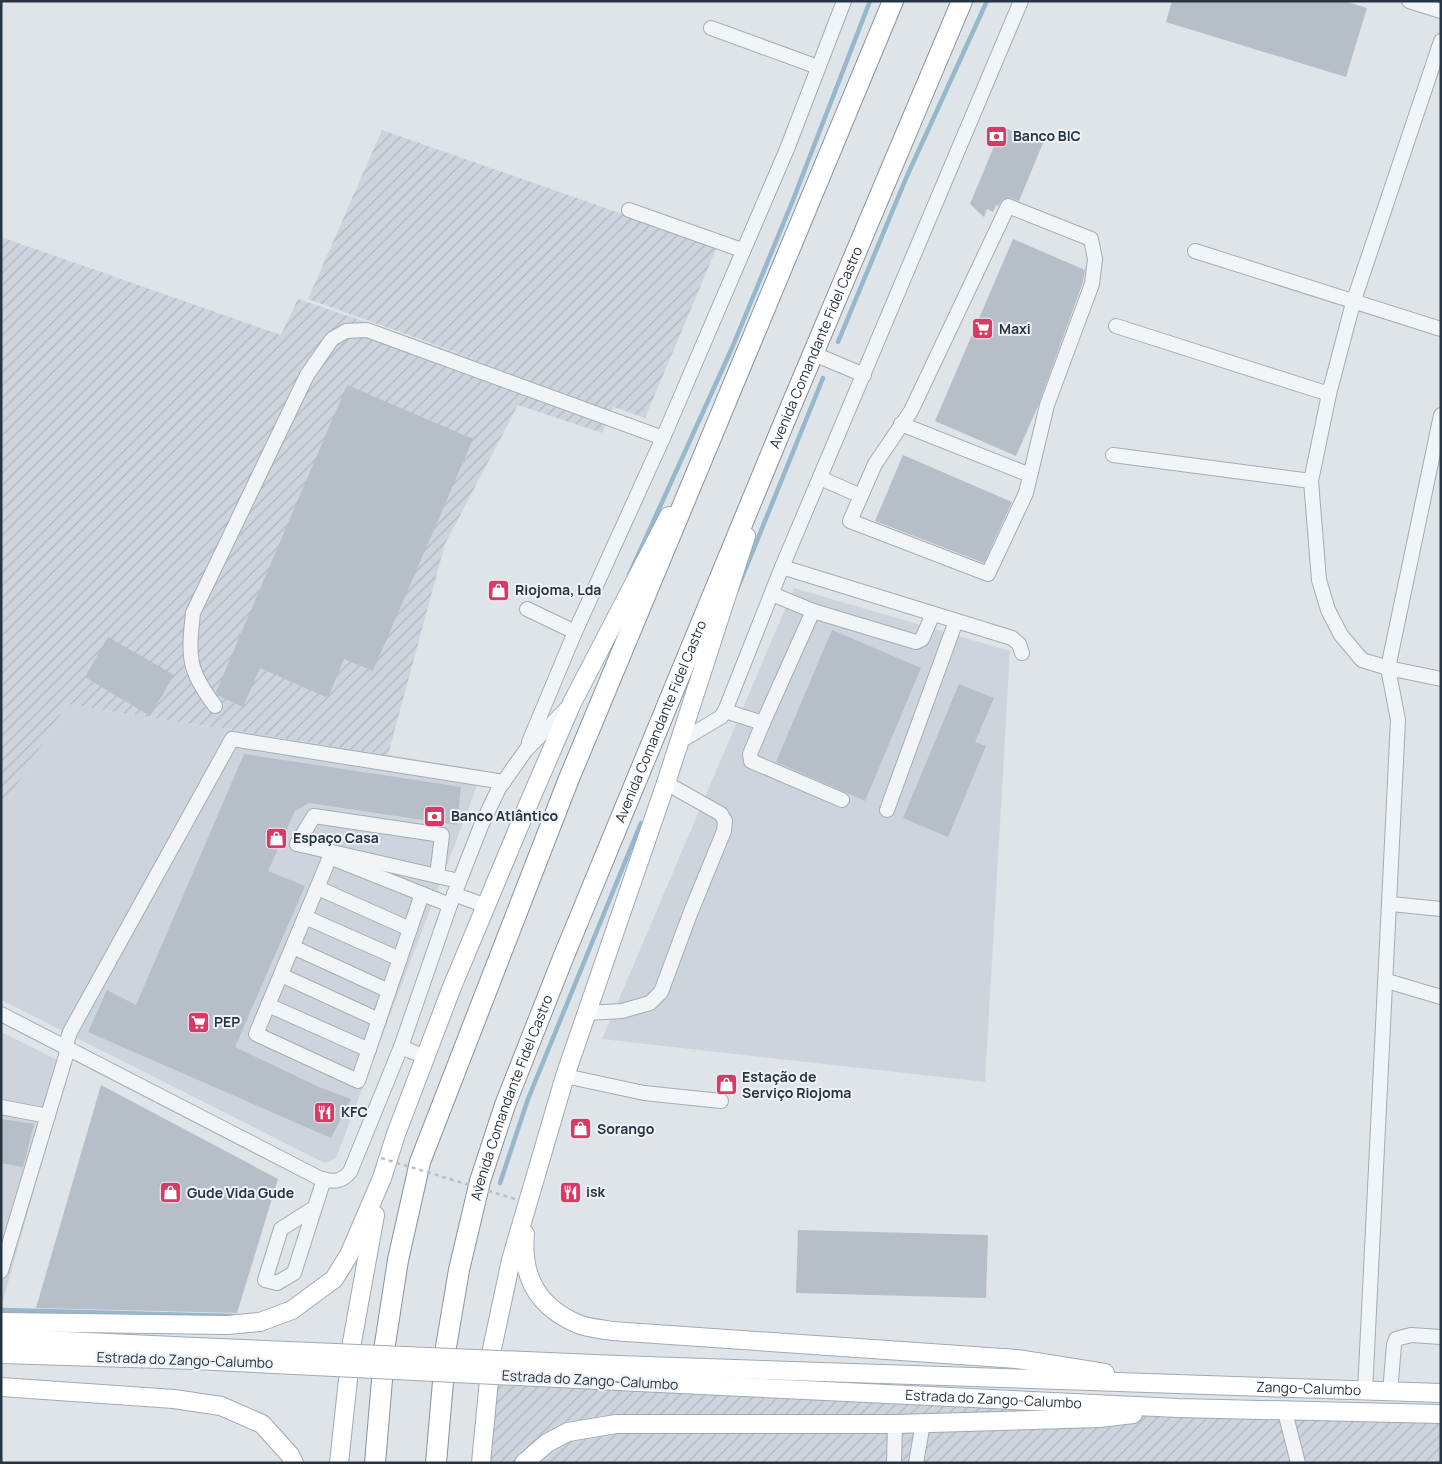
<svg xmlns="http://www.w3.org/2000/svg" width="1442" height="1464" viewBox="0 0 1442 1464" font-family="Manrope,sans-serif">
	<style>
		.built { fill: #cdd4dc }
		.industrial { fill: url(#industrial-furrows) }
		.lines { fill: none; stroke-linecap: round; stroke-linejoin: round }
		.stream { stroke: #97b7cc; stroke-width: 4.5 }
		.building { fill: #b6bec7 }
		.minor-casing { stroke: #a4acb4; stroke-width: 16 }
		.major-casing { stroke: #9daab6; stroke-width: 20 }
		.highway-casing { stroke: #8594a1; stroke-width: 22 }
		.minor { stroke: #f2f5f7; stroke-width: 14 }
		.major { stroke: #fff; stroke-width: 18 }
		.highway { stroke: #fff; stroke-width: 20 }
		.major-bridge-casing { stroke: #9daab6; stroke-width: 20; stroke-linecap: butt }
		.path-bridge { stroke: #b9bfc4; stroke-width: 2.5; stroke-dasharray: 4 4; stroke-linecap: butt }
		.major-bridge { stroke: #fff; stroke-width: 18 }
		.labels { text-anchor: middle; stroke-width: 4; stroke-linejoin: round; paint-order: stroke }
		.poi-label { font-size: 14px; font-weight: bold; fill: #273442; stroke: #eff3f7; text-anchor: start }
		.street-label { font-size: 14px; fill: #273442; stroke: #eff3f7 }
	</style>
	<defs>
		<pattern id="industrial-furrows" width="10" height="10" patternUnits="userSpaceOnUse" patternTransform="scale(1.25)"><rect width="10" height="10" fill="#cdd4dc"/><path d="M-1 1l2-2M0 10L10 0M9 11l2-2" fill="none" stroke="#b0b7be"/></pattern>
	</defs>
	<rect width="100%" height="100%" fill="#dfe4e9"/>
	<g class="built">
		<path d="M794,588L1010,651L985,1082L602,1039Z"/>
		<path d="M67,704L483,770L336,1158L325,1163L1,1000V811Z"/>
		<path d="M1,1032L69,1066L1,1308Z"/>
	</g>
	<g class="industrial">
		<path d="M382,130L717,247L645,418L613,407L602,433L518,405L445,544L388,755L67,704L1,811V237L281,335L298,299L492,365L308,299Z"/>
		<path d="M487,1385L1441,1410V1463H483Z"/>
	</g>
	<g class="lines">
		<g class="stream">
			<path d="M838,342L907,176L987,1"/>
			<path d="M629,575L732,348L793,200L870,1"/>
			<path d="M737,590L823,378"/>
			<path d="M500,1183L528,1099L641,823"/>
			<path d="M3,1310L232,1316"/>
		</g>
	</g>
	<g class="building">
		<path d="M1172,1H1344L1367,8L1346,77L1166,22Z"/>
		<path d="M1002,127L1043,143L1019,201L1011,198L1003,199L998,206L996,205L993,212L987,209L984,217L970,204Z"/>
		<path d="M1013,239L1085,270L1083,282L1038,406L1016,456L935,421Z"/>
		<path d="M347,385L473,439L373,671L344,659L328,698L260,668L243,707L219,696L216,692Z"/>
		<path d="M903,455L1012,502L984,563L875,521Z"/>
		<path d="M832,630L921,668L865,801L776,762Z"/>
		<path d="M108,637L174,675L150,716L85,677Z"/>
		<path d="M959,684L994,698L975,742L986,746L948,837L903,818Z"/>
		<path d="M244,754L461,787L457,825L309,803L295,811L268,871L305,886L235,1047L319,1087L351,1099L331,1138L88,1032L107,990L136,1005Z"/>
		<path d="M101,1085L278,1179L237,1313L36,1308Z"/>
		<path d="M1,1119L34,1124L23,1167L1,1163Z"/>
		<path d="M798,1230L988,1235L986,1298L796,1293Z"/>
	</g>
	<g class="lines">
		<defs>
			<g id="minor">
				<path d="M1409,1L1441,11"/>
				<path d="M711,28L818,67"/>
				<path d="M1441,41L1353,303L1329,394L1311,481L1319,580L1328,610L1341,635L1362,660L1388,668L1441,679"/>
				<path d="M1008,206L1091,239L1095,259L1092,284L1047,405L1026,493L988,574L850,521L875,464L911,411Z"/>
				<path d="M629,210L742,250"/>
				<path d="M1195,251L1441,329"/>
				<path d="M1116,326L1329,394"/>
				<path d="M814,354L864,375"/>
				<path d="M901,424L1030,475"/>
				<path d="M1113,455L1311,481"/>
				<path d="M820,478L861,496"/>
				<path d="M782,567L1012,638L1019,644L1022,653"/>
				<path d="M527,609L575,632"/>
				<path d="M813,611L916,642L922,639L933,614"/>
				<path d="M215,706C188,670 188,658 193,613L307,375L332,339L346,331L367,330L663,438"/>
				<path d="M725,711L763,723L750,754L751,761L842,800"/>
				<path d="M763,723L813,611L772,594"/>
				<path d="M529,742L575,632L663,438L787,149L844,1"/>
				<path d="M679,742L721,717L725,711L782,567L1021,1"/>
				<path d="M887,810L956,621"/>
				<path d="M297,844L314,816L442,835L437,876"/>
				<path d="M297,844L459,881"/>
				<path d="M332,852L256,1034L358,1081L422,894"/>
				<path d="M337,860L450,905"/>
				<path d="M318,888L410,929"/>
				<path d="M454,894L486,906"/>
				<path d="M1391,904L1441,909"/>
				<path d="M305,917L400,959"/>
				<path d="M293,947L389,991"/>
				<path d="M281,975L379,1020"/>
				<path d="M1387,981L1441,997"/>
				<path d="M268,1005L369,1050"/>
				<path d="M587,1013L622,1011L650,1003L661,992L690,914L724,831L725,821L721,814L666,783"/>
				<path d="M1,1014L321,1179C334,1182 341,1182 350,1172L401,1047L450,905L481,826L499,788L526,750L566,709"/>
				<path d="M401,1047L425,1057"/>
				<path d="M65,1048L70,1032L232,739L504,782"/>
				<path d="M565,1076L644,1093L721,1101"/>
				<path d="M1,1107L48,1116"/>
				<path d="M314,1208L281,1229L265,1280L277,1283L294,1273L324,1179"/>
				<path d="M1,1271L68,1049"/>
				<path d="M1365,1392L1398,720L1388,668L1441,415"/>
				<path d="M1390,1392L1394,1345L1396,1339L1411,1335L1441,1337"/>
				<path d="M1285,1412L1298,1463"/>
				<path d="M894,1463L895,1424"/>
				<path d="M916,1463L923,1423"/>
			</g>
			<g id="major">
				<path d="M525,1234C521,1277 538,1307 578,1324C588,1328 601,1329 612,1331L1017,1359L1105,1373"/>
				<path d="M1,1322L227,1325L260,1322L292,1310L334,1279L349,1255L382,1178L396,1134L452,987L531,798L572,703L669,516"/>
				<path d="M1,1338L195,1347"/>
				<path d="M1,1354L194,1360"/>
				<path id="s1" d="M618,1365L1441,1393"/>
				<path id="s2" d="M618,1381L1178,1408L1441,1414"/>
				<path d="M1,1387L174,1399L221,1406L262,1424L290,1455L294,1463"/>
				<path d="M339,1463L352,1342L375,1215"/>
				<path d="M481,1463L492,1349L511,1260L565,1076L666,783L746,536"/>
				<path d="M524,1463L547,1443L568,1432L616,1424H895L1099,1418L1133,1414"/>
			</g>
			<g id="highway">
				<path d="M375,1463L385,1344L398,1260L420,1162L568,781L893,1"/>
				<path id="s3" d="M436,1463L446,1347L459,1270L480,1181L505,1105L563,958L783,425L962,1"/>
			</g>
		</defs>
		<use href="#minor" class="minor-casing"/>
		<use href="#major" class="major-casing"/>
		<use href="#highway" class="highway-casing"/>
		<use href="#minor" class="minor"/>
		<use href="#major" class="major"/>
		<use href="#highway" class="highway"/>
		<defs>
			<g id="major-bridge">
				<path d="M195,1347L618,1365"/>
				<path d="M194,1360L618,1381"/>
			</g>
		</defs>
		<use href="#major-bridge" class="major-bridge-casing"/>
		<path class="path-bridge" d="M381,1158L515,1199"/>
		<use href="#major-bridge" class="major-bridge"/>
	</g>
	<defs>
		<symbol id="bank-square" viewBox="-11 -11 22 22"><rect x="-9" y="-9" width="18" height="18" rx="4" fill="#d83a65" stroke="#eff3f7"/><path d="M-6-4H6V4H-6ZM0-2.3a2.3 2.3 0 1 0 0 4.6a2.3 2.3 0 1 0 0-4.6Z" fill="#fff"/></symbol>
		<symbol id="supermarket-square" viewBox="-11 -11 22 22"><rect x="-9" y="-9" width="18" height="18" rx="4" fill="#d83a65" stroke="#eff3f7"/><path d="M-6-5.5h2.5l.6 2H6L4.5 2H-2.5L-4.4-4H-6ZM-1.5 3.2a1.3 1.3 0 1 0 .1 0ZM3 3.2a1.3 1.3 0 1 0 .1 0Z" fill="#fff"/></symbol>
		<symbol id="shop-square" viewBox="-11 -11 22 22"><rect x="-9" y="-9" width="18" height="18" rx="4" fill="#d83a65" stroke="#eff3f7"/><path d="M-5-2.5h2.3a2.7 3.5 0 0 1 5.4 0H5L5.5 6h-11ZM-1.5-2.5h3a1.5 2.3 0 0 0-3 0Z" fill="#fff"/></symbol>
		<symbol id="restaurant-square" viewBox="-11 -11 22 22"><rect x="-9" y="-9" width="18" height="18" rx="4" fill="#d83a65" stroke="#eff3f7"/><path d="M-5-6h1v4h1v-4h1v4h1v-4h1v5L-1.5 .5V6h-2V.5L-5-1ZM5-6V6H3V1.5H1.5Q1.5-4 5-6Z" fill="#fff"/></symbol>
	</defs>
	<g fill-rule="evenodd">
		<use href="#bank-square" x="984" y="124" width="25" height="25"/>
		<use href="#supermarket-square" x="970" y="316" width="25" height="25"/>
		<use href="#shop-square" x="486" y="578" width="25" height="25"/>
		<use href="#bank-square" x="422" y="804" width="25" height="25"/>
		<use href="#shop-square" x="264" y="826" width="25" height="25"/>
		<use href="#supermarket-square" x="186" y="1010" width="25" height="25"/>
		<use href="#shop-square" x="714" y="1072" width="25" height="25"/>
		<use href="#restaurant-square" x="312" y="1100" width="25" height="25"/>
		<use href="#shop-square" x="568" y="1116" width="25" height="25"/>
		<use href="#restaurant-square" x="558" y="1180" width="25" height="25"/>
		<use href="#shop-square" x="158" y="1180" width="25" height="25"/>
	</g>
	<g class="labels">
		<g class="poi-label">
			<text x="1013" y="141">Banco BIC</text>
			<text x="999" y="334">Maxi</text>
			<text x="515" y="595">Riojoma, Lda</text>
			<text x="451" y="821">Banco Atlântico</text>
			<text x="293" y="843">Espaço Casa</text>
			<text x="214" y="1027">PEP</text>
			<text x="742" y="1082">Estação de<tspan x="742" dy="16">Serviço Riojoma</tspan></text>
			<text x="341" y="1117">KFC</text>
			<text x="597" y="1134">Sorango</text>
			<text x="586" y="1197">isk</text>
			<text x="187" y="1198">Gude Vida Gude</text>
		</g>
		<g class="street-label">
			<text dy="5" stroke="none"><textPath href="#s3" startOffset="1185">Avenida Comandante Fidel Castro</textPath></text>
			<text dy="5" stroke="none"><textPath href="#s3" startOffset="780">Avenida Comandante Fidel Castro</textPath></text>
			<text dy="5" stroke="none"><textPath href="#s3" startOffset="375">Avenida Comandante Fidel Castro</textPath></text>
			<text transform="translate(185 1360) rotate(2)" y="5">Estrada do Zango-Calumbo</text>
			<text transform="translate(590 1380) rotate(3)" y="5">Estrada do Zango-Calumbo</text>
			<text dy="5" stroke="none"><textPath href="#s1" startOffset="691">Zango-Calumbo</textPath></text>
			<text dy="5" stroke="none"><textPath href="#s2" startOffset="376">Estrada do Zango-Calumbo</textPath></text>
		</g>
	</g>
	<rect width="1442" height="1464" fill="none" stroke="#273442" stroke-width="5"/>
</svg>
